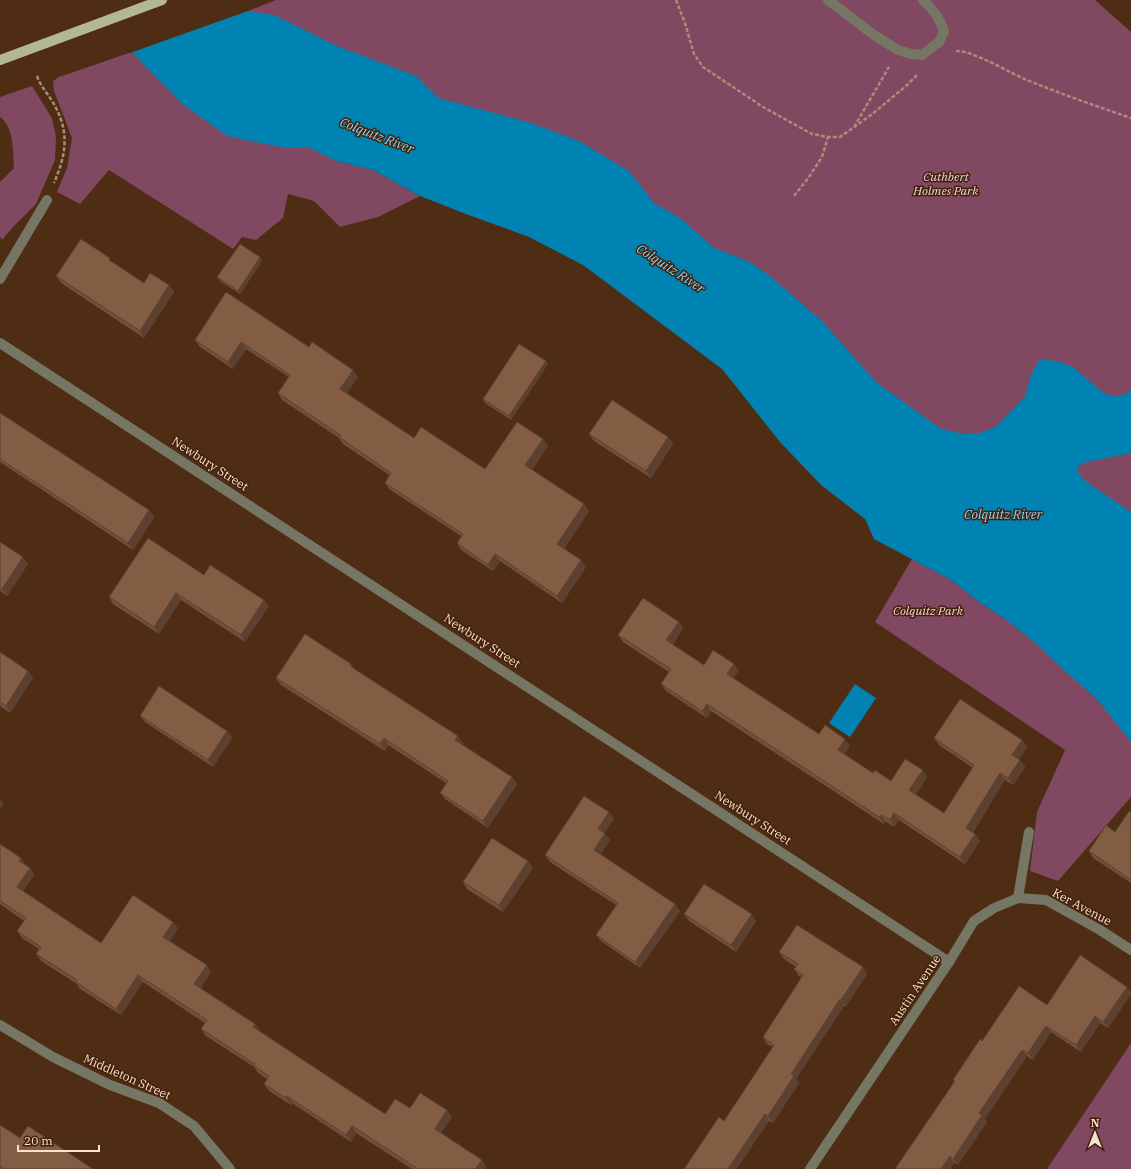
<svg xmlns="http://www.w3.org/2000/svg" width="1131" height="1169" viewBox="0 0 1131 1169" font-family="'IBM Plex Serif',serif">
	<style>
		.green { fill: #804861 }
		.water { fill: #0083b2 }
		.pier { fill: #4f2c14 }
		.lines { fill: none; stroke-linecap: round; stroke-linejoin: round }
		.path { stroke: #a98c7a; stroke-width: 2.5; stroke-dasharray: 4 2; stroke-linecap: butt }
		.minor { stroke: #757764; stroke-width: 10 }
		.major { stroke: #b3b890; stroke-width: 10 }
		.wall { fill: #714f3a }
		.shaded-wall { fill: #5c4030 }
		.building { fill: #835c44; stroke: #5c4030 }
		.labels { text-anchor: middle; stroke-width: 3; stroke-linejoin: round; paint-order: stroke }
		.park-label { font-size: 12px; font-style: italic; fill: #efd7e0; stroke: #442109 }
		.street-label { font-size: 12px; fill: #f8e0d3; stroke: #442109 }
		.water-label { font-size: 13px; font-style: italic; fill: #8dd4fa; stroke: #442109 }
	</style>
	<rect width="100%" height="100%" fill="#4f2c14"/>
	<g class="green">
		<path d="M220,0L248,11L276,0H1095L1131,32V583Z"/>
		<path d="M109,28L336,161L373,170L420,196L378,217L340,227L314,201L288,194L283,218L256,240L242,237L233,249L109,170L80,204L57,192L67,168L72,138L54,91L53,81L59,77L132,52Z"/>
		<path d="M32,86L52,118L56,137L55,160L36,204L12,228L2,240L0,237V182L14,168C13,153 14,127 0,117V97Z"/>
		<path d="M912,559L951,580L979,602L1008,621L1131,677V797L1058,881L1030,871L1037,812L1065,750L875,622Z"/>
		<path d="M1131,1043V1169H1047Z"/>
	</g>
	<g class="water">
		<path d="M220,0L248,11L274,15L337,46L416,76L438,98L531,123L579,141L629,171L654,203L680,218L714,248L748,261L770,276L822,321L876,382L941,429L963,434L980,433L997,426L1025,397L1031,375L1039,360C1048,359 1064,362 1072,367C1090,377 1108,410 1131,390V453L1086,462L1077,467L1078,473L1085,481L1131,512V742L1097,699L1067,673L1040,647L1008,621L979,602L951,580L874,539L865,519L821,485L780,442L722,369L583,265L529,237L466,214L420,196L373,170L336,161L308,147L285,148L227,136L181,103L109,28Z"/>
		<path d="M855,684L876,698L850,737L829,723Z"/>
	</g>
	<path class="pier" d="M71,0H226L247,8L248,11L130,53L108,30Z"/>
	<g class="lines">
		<g class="path">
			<path d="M676,0L685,23L694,54L703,67L763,107L812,134L828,137H840L871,115L906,86L918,74"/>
			<path d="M956,51C972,50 1010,73 1027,80C1061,94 1096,106 1131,118"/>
			<path d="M37,76C41,88 51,97 56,108C70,135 65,157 54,183"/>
			<path d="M854,127L889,67"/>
			<path d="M794,196L809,177L822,157L828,137"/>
		</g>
		<g class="minor">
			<path d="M828,0L874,35L898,50L911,54L922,55L939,42L944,32C940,18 933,10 923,0"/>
			<path d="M0,279L47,200"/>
			<path d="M0,343L949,962"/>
			<path d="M1018,898L1029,832"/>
			<path d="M0,1025L53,1057L110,1085L159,1103L194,1126L230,1169"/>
			<path d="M810,1169L949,962L974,921L994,908L1018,898L1046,900L1100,930L1131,950"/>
		</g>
		<path class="major" d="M0,60L162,0"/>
	</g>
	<g class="wall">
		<path d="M260,257L262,261L240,294L220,281L217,277Z"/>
		<path d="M113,262L144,283L169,285L174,292L144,338L61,283L56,276Z"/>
		<path d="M195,340L309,347L358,377L347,393L414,438L485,469L543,439L548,446L532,470L584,504L589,511L564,549L581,560L586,567L562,603L500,561L493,571L461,550L457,543L461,536L389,489L385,483L389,475L343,444L339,438L282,400L278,393L289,377L246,349L233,369L200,347Z"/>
		<path d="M546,361L548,364L511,420L485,403L483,399Z"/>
		<path d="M0,413L149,510L154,517L133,550L0,462Z"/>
		<path d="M589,434L668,437L673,444L651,478L594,441Z"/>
		<path d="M0,542L28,564L7,596L0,591Z"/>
		<path d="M204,575L269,606L245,642L181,600L159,634L113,604L109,597Z"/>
		<path d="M679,622L683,628L673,645L704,665L739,670L733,678L819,734L850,746L844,754L873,773L891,781L927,777L916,795L944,813L973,768L939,745L934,738L1022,740L1027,747L1019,759L1025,767L1013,785L1005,780L973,832L975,834L980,841L965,864L899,820L894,827L885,821L884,824L711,711L707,718L666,691L661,684L669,672L623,642L618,635Z"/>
		<path d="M0,652L28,671L33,678L10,713L0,706Z"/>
		<path d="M351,664L354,669L463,743L462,744L512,777L517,784L488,828L445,799L440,793L446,783L388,745L385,751L281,685L276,678Z"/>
		<path d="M140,716L227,731L232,738L213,767L145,722Z"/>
		<path d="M609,812L614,819L604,833L610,840L601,854L680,911L640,968L601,941L596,935L616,905L550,862L545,855Z"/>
		<path d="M1131,812V883L1093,858L1089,851L1115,832Z"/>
		<path d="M0,844L30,868L34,875L23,891L101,943L178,928L170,941L211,972L201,988L255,1024L260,1031L385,1114L410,1108L447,1110L452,1117L441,1133L486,1166L485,1169H412L356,1133L351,1142L292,1103L291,1105L269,1091L264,1084L267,1079L258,1073L254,1067L206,1036L201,1029L205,1023L143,982L121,1015L80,989L77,984L41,961L36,954L39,949L22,938L17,931L24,921L0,904Z"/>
		<path d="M533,868L503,912L467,889L463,882Z"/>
		<path d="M684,914L756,921L736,952L689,921Z"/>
		<path d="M779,952L867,974L846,1006H844L796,1079L799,1083L773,1123L769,1121H724L773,1047L767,1044L763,1037L802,978L799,976L794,969L796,967L784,959Z"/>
		<path d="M1127,987L1131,993V994L1108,1028L1100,1023L1081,1052L1051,1032L1033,1060L1027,1056L985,1119L987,1122L958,1165L954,1163L950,1169H895L954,1082L953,1080L982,1041L1047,1005Z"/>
		<path d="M0,1125L20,1138L93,1169H0Z"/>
	</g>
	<g class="shaded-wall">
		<path d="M260,257L262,261L240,294L238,291Z"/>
		<path d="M169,285L174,292L144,338L140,331Z"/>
		<path d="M241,342L246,349L233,369L228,362Z"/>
		<path d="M546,361L548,364L511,420L509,416Z"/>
		<path d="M353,370L358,377L345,396L340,389Z"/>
		<path d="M668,437L673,444L651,478L646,471Z"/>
		<path d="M543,439L548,446L530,472L525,465Z"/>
		<path d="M584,504L589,511L562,551L557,544Z"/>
		<path d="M149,510L154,517L133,550L128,543Z"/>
		<path d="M495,554L500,561L493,571L488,565Z"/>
		<path d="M23,557L28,564L7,596L2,589Z"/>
		<path d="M581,560L586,567L562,603L557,596Z"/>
		<path d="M176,593L181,600L159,634L154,627Z"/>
		<path d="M264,600L269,606L245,642L241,635Z"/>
		<path d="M679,622L683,628L671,647L666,640Z"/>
		<path d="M734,664L739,670L732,681L727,674Z"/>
		<path d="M28,671L33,678L10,713L6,706Z"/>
		<path d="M707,704L711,711L707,718L702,711Z"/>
		<path d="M227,731L232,738L213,767L208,760Z"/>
		<path d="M458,736L463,743L460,747L455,740Z"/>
		<path d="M384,738L388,745L385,751L380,744Z"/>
		<path d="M845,739L850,746L843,757L838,750Z"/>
		<path d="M1022,740L1027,747L1017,762L1012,755Z"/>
		<path d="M1020,760L1025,767L1013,785L1008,778Z"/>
		<path d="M923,770L927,777L914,797L909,790Z"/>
		<path d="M1000,773L1005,780L971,834L966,828Z"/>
		<path d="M512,777L517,784L488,828L483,821Z"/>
		<path d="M1,800L4,804L0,809V802Z"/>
		<path d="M609,812L614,819L603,836L598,829Z"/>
		<path d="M894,813L899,820L894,827L890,820Z"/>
		<path d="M881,815L885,821L884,824L879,817Z"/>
		<path d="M605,833L610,840L599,856L594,850Z"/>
		<path d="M975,834L980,841L965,864L960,857Z"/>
		<path d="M21,858L26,865L19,861Z"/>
		<path d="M528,861L533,868L503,912L499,905Z"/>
		<path d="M30,868L34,875L21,894L17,887Z"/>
		<path d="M675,904L680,911L640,968L635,962Z"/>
		<path d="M752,914L756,921L736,952L731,945Z"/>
		<path d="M173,922L178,928L168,944L163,937Z"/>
		<path d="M207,965L211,972L199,991L194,984Z"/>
		<path d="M863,967L867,974L846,1006L841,1000Z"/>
		<path d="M138,975L143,982L121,1015L116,1009Z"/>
		<path d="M1127,987L1131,993V994L1108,1028L1103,1022Z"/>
		<path d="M840,999L844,1006L796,1079L799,1083L773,1123L768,1116L791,1074Z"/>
		<path d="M1095,1016L1100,1023L1081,1052L1076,1045Z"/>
		<path d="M255,1024L260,1031L258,1034L253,1027Z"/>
		<path d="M1046,1026L1051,1032L1033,1060L1028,1053Z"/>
		<path d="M1022,1050L1027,1056L985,1119L987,1122L958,1165L953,1159L979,1113Z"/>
		<path d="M287,1096L292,1103L291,1105L286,1098Z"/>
		<path d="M447,1110L452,1117L439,1136L435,1129Z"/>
		<path d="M765,1114L769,1121L737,1169H728Z"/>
		<path d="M352,1126L356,1133L351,1142L346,1135Z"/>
		<path d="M950,1156L954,1163L950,1169H941Z"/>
		<path d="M482,1160L486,1166L485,1169H475Z"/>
	</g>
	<g class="building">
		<path d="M81,239L110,258L109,260L144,283L150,273L169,285L140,331L56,276Z"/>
		<path d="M240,244L260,257L238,291L217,277Z"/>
		<path d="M226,292L309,347L312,342L353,370L340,389L414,438L421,427L485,469L517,422L543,439L525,465L584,504L557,544L581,560L557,596L495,554L488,565L457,543L463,534L385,483L391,473L339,437L340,435L278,393L290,375L241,342L228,362L195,340Z"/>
		<path d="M519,344L546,361L509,416L483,399Z"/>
		<path d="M612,400L668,437L646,471L589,434Z"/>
		<path d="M0,413L149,510L128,543L0,459Z"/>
		<path d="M148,538L204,575L210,565L264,600L241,635L176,593L154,627L109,597Z"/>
		<path d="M0,542L23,557L2,589L0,588Z"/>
		<path d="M643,598L679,622L666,640L704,665L713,650L734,664L727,674L819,734L825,725L845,739L838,750L873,773L875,770L891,781L905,759L923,770L909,790L944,813L974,765L934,738L960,699L1022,740L1012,755L1020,760L1008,778L1000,773L966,828L975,834L960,857L894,813L890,820L881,815L879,817L707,704L702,711L661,684L671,669L618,635Z"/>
		<path d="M305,634L351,664L350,666L458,736L455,740L512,777L483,821L440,793L448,781L384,738L380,744L276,678Z"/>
		<path d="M0,652L28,671L6,706L0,702Z"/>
		<path d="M159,686L227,731L208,760L140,716Z"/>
		<path d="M584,796L609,812L598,829L605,833L594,850L675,904L635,962L596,935L618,903L545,855Z"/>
		<path d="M1129,811L1131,812V880L1089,851L1106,825L1115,832Z"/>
		<path d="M492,838L528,861L499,905L463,882Z"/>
		<path d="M0,844L21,858L19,861L30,868L17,887L101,943L133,895L173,922L163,937L207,965L194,984L255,1024L253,1027L385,1114L395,1099L410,1108L420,1093L447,1110L435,1129L482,1160L475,1169H418L352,1126L346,1135L287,1096L286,1098L264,1084L269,1076L254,1066L255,1064L201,1029L207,1020L138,975L116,1009L76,982L77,980L36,954L41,947L17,931L26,918L0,901Z"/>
		<path d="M704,884L752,914L731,945L684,914Z"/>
		<path d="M797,925L863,967L841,1000L840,999L791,1074L794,1076L768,1116L765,1114L728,1169H684L719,1117L724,1121L774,1045L763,1037L803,975L794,969L798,964L779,952Z"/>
		<path d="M1080,955L1127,987L1103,1022L1095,1016L1076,1045L1046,1026L1028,1053L1022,1050L979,1113L982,1115L953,1159L950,1156L941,1169H895L955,1081L953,1080L980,1039L982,1041L1019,986L1047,1005Z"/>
		<path d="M0,1125L20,1138L28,1126L93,1169H4L0,1166Z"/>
	</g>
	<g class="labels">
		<g class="park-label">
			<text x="946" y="181">Cuthbert<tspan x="946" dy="14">Holmes Park</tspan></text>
			<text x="928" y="615">Colquitz Park</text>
		</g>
		<g class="street-label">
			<text transform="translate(210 464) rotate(33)" y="4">Newbury Street</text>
			<text transform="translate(482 641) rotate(33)" y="4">Newbury Street</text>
			<text transform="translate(753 818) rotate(33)" y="4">Newbury Street</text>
			<text transform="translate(1082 907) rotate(28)" y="4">Ker Avenue</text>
			<text transform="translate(915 990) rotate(-56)" y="4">Austin Avenue</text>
			<text transform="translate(127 1077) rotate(24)" y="4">Middleton Street</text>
		</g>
		<g class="water-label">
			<text transform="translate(377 135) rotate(21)" y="5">Colquitz River</text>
			<text transform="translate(671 268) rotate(33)" y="5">Colquitz River</text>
			<text x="1003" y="519">Colquitz River</text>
		</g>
	</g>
	<g transform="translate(1095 1133)" stroke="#442109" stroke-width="3" paint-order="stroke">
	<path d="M0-3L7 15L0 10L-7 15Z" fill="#f8e0d3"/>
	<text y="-6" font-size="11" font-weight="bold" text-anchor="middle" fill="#f8e0d3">N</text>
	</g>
	<path d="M18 1145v6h81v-6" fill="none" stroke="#f8e0d3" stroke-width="2"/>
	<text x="24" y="1145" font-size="12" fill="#f8e0d3" stroke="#442109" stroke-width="3" paint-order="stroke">20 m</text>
</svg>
